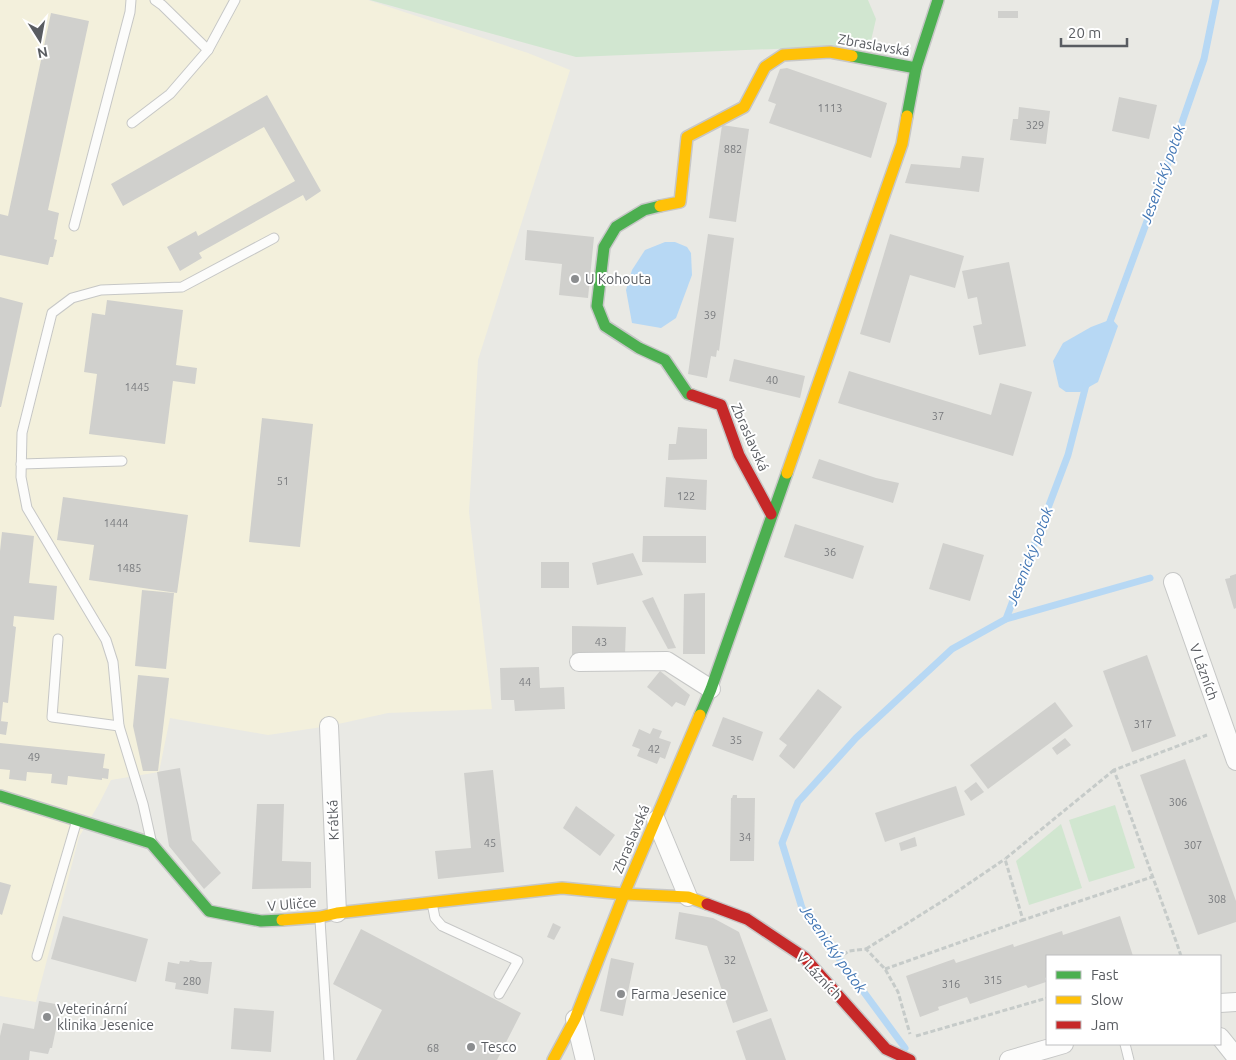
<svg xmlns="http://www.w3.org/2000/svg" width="1236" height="1060" viewBox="0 0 1236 1060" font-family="Ubuntu,sans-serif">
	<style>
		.commercial { fill: #f3f0dc }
		.green { fill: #d1e6d0 }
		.water { fill: #b7d8f4 }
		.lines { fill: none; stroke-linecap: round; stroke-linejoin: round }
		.stream { stroke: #b7d8f4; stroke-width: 7 }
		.building { fill: #d0d0cd }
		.lane-casing { stroke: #c6c7c6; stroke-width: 11 }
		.street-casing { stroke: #c6c7c6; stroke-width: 20 }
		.fast-casing { stroke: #c7c7c7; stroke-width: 14 }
		.slow-casing { stroke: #c7c7c7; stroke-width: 14 }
		.jam-casing { stroke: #c7c7c7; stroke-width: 14 }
		.path { stroke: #c6cbc9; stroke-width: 3; stroke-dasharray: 5 2.5; stroke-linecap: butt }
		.lane { stroke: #fcfcfb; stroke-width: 9 }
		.street { stroke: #fcfcfb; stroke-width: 18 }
		.fast { stroke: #4caf50; stroke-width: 11 }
		.slow { stroke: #ffc107; stroke-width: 11 }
		.jam { stroke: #c62828; stroke-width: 11 }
		.poi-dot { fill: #8b8d8f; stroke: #fff; stroke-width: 2 }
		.labels { text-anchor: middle; stroke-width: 4; stroke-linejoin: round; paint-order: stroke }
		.number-label { font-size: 11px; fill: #787a7d }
		.street-label { font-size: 14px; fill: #595c61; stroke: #fff }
		.poi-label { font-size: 14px; fill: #595c61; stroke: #fff; text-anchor: start }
		.water-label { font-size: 15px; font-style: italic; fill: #4276b4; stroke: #fff }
	</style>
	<rect width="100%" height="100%" fill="#e9e9e4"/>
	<path class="commercial" d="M0,0H368L528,53L570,70L478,360L469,512L492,709L388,713L329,726L268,735L170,718L159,772L111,780L99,804L79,837L36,1002L0,996Z"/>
	<g class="green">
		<path d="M370,0H868L876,19L870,45L576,57Z"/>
		<path d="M1115,805L1135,868L1089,882L1069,820Z"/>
		<path d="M1061,824L1082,888L1029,905L1016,861Z"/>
	</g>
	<g class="water">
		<path d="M665,242H675L687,247L691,253L692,275L676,318L661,328L632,323L626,290L632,270L645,250Z"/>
		<path d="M1112,319L1118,326L1098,382L1080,392H1066L1059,387L1053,361L1063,343L1091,327Z"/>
	</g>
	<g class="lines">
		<g class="stream">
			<path d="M1108,327L1160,186L1204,59L1216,0"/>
			<path d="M1006,619L1150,578"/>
			<path d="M905,1048L802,908L782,843L798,802L856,738L952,649L1006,619L1068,455L1087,381"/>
		</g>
	</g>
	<g class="building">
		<rect x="998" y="11" width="20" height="7"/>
		<path d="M51,13L89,21L48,210L59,213L54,239L57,240L53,257H50L48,265L0,255V214L8,216Z"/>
		<path d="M787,68L887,103L871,158L769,123L776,104L768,101L780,69Z"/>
		<path d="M267,95L321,191L306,201L303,195L199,253L202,258L180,271L167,247L196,231L198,236L295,181L264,127L123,206L111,184Z"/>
		<path d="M1119,97L1157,105L1149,139L1112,131Z"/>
		<path d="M1019,107L1050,111L1046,144L1010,140L1013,119H1018Z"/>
		<path d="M722,125L749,129L736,222L709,218Z"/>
		<path d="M962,156L984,158L979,192L905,183L911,164L960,168Z"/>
		<path d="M527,230L594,237L588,298L559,295L562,264L525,260Z"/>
		<path d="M708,234L734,238L719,351L717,350L716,357L711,356L707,378L688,374Z"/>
		<path d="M890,234L964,256L955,288L910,275L890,343L860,334Z"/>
		<path d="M1009,262L1026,346L979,355L973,326L982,324L977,297L968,299L962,271Z"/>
		<path d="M0,297L23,303L1,407H0Z"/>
		<path d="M107,300L183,310L176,365L197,368L195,384L173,381L165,444L89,434L97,374L84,372L92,313L105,315Z"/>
		<path d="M734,359L805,376L800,398L729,381Z"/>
		<path d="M849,371L991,415L1000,383L1032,392L1013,456L838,403Z"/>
		<path d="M262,418L313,424L300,547L249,542Z"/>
		<path d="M678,427L707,429V459L668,460L669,444H676Z"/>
		<path d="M819,459L876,478L899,483L893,503L812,478Z"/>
		<path d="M666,477L707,480L706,510L664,507Z"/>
		<path d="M63,497L188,515L177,593L89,580L94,545L57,540Z"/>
		<path d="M795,524L864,546L853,579L784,557Z"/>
		<path d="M2,532L34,536L29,583L57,586L54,620L14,616L13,626L16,627L8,703L3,702L1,721H0V551Z"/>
		<path d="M643,536H706V563L642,562Z"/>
		<path d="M943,543L984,555L970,601L929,589Z"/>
		<path d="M633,553L643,575L597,585L592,563Z"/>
		<rect x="541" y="562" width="28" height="26"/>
		<path d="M1236,574V608L1234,609L1225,579L1230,578V576Z"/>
		<path d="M142,590L174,593L166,669L135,666Z"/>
		<path d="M705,593V654H683L684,594Z"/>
		<path d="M653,597L676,648L668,649L642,601Z"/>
		<path d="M572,626L626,627L625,655H572Z"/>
		<path d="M1147,655L1176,736L1132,752L1103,671Z"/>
		<path d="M539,667L540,688L564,687L565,709L515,711L514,700H501L500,668Z"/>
		<path d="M660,671L690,695L685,706L676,702L672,707L647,687Z"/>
		<path d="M138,675L169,678L158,771H143L133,726Z"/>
		<path d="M818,689L842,707L794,769L779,756L787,745L779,739Z"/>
		<path d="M1055,702L1073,726L988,789L970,765Z"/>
		<path d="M723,717L763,732L753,761L712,746Z"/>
		<path d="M0,721L8,722L6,735L0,734Z"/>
		<path d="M653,728L662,731L659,738L671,742L665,759L660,757L657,764L637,756L640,749L632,746L639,729L650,734Z"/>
		<path d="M1065,738L1071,745L1057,755L1052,748Z"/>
		<path d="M0,743L105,754L103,768L109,769L108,779L102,778V780L68,776L67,785L51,783L52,774L27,772L26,781L9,779L10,770L0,769Z"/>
		<path d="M1185,759L1236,901V922L1198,935L1140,775Z"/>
		<path d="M180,768L192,840L221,873L204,889L169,846L157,772Z"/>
		<path d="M493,770L504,872L438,879L435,851L471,848L464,773Z"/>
		<path d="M976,782L984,792L971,801L964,791Z"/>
		<path d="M956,786L965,815L885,842L875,813Z"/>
		<path d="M733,795H737V798H755L754,861H730L731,798H732Z"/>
		<path d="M257,804H284L282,861L311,862V888L252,889Z"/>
		<path d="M576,806L615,835L600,856L563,828Z"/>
		<path d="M915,837L917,846L901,851L899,843Z"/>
		<path d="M0,882L11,885L2,915L0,914Z"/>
		<path d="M679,912L713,918L739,932L768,1011L733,1023L707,946L675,939Z"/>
		<path d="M63,916L148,939L136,982L51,959Z"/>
		<path d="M1120,916L1133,956H1047V977L1045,978L1046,982L1028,988L1026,985L970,1004L967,997L938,1007L939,1010L920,1017L906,976L954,959L956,963L1013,944L1014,947L1062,931L1063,935Z"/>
		<path d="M553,923L561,927L554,940L547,937Z"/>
		<path d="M361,929L521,1013L497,1060H356L382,1010L333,984Z"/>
		<path d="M611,958L634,963L623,1016L600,1011Z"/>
		<path d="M190,960L200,962H212L208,994L175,989L176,983L165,981L168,962L179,964L180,961L189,962Z"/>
		<path d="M39,1001L61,1005L52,1048H50L48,1054L30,1051L29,1060H0V1036L3,1023L34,1029Z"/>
		<path d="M234,1008L274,1011L271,1052L231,1049Z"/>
		<path d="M771,1018L786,1060H746L736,1031Z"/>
	</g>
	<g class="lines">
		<defs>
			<g id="lane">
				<path d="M155,0L162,5L208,50"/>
				<path d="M132,123L170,94L208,50L235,0"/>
				<path d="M74,226L130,12L131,0"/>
				<path d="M21,464L122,461"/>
				<path d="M58,639L52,717L119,726"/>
				<path d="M151,840L143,804L119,726L113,662L106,640L27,508L21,477L22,433L52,313L72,298L101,290L182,287L274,238"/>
				<path d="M432,903L435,918L442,926L518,961L499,994"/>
				<path d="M320,920L329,1060"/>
				<path d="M37,956L77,820"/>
				<path d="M1125,1044L1129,1060"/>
			</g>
			<g id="street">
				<path d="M1173,582L1236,761"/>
				<path d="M579,662L667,661L711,689"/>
				<path d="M329,726L337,913"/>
				<path d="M656,820L688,897"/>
				<path d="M1220,1003L1236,1002"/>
				<path d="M575,1019L585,1060"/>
				<path d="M1220,1037L1236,1057"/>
				<path d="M1009,1060L1064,1044"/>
			</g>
			<g id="fast">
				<path d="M852,56L916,68"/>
				<path d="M907,116L916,68L938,0"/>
				<path d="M660,206L644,210L616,227L604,247L597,306L605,326L639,348L665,360L688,394L692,395"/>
				<path d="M700,715L711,689L787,473"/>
				<path d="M0,796L151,843L209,911L261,921L282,920"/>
			</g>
			<g id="slow">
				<path d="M660,206L680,202L687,137L744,107L765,67L783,55L830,52L852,56"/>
				<path d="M787,473L902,144L907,116"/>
				<path d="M282,920L320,917L337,913L562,888L624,894L688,897L707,904"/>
				<path d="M553,1060L575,1019L624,894L700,715"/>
			</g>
			<g id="jam">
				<path d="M692,395L721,405L739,455L771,514"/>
				<path d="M707,904L747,919L804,957L886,1049L910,1060"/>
			</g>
		</defs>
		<use href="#lane" class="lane-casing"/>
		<use href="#street" class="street-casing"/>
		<use href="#fast" class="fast-casing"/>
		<use href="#slow" class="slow-casing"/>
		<use href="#jam" class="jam-casing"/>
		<g class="path">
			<path d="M1114,770L1005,859L1023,920L1152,877"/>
			<path d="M866,949L946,899L1005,859"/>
			<path d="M1181,956L1177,944L1114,770L1207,735"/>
			<path d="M837,959L849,951L866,949L885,969L898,992L910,1034"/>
			<path d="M885,969L1023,920"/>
			<path d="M916,1036L1047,998"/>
		</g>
		<use href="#lane" class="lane"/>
		<use href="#street" class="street"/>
		<use href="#fast" class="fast"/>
		<use href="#slow" class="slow"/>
		<use href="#jam" class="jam"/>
	</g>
	<g class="poi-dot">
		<circle cx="575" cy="279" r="5"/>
		<circle cx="621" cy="994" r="5"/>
		<circle cx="47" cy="1017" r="5"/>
		<circle cx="471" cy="1047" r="5"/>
	</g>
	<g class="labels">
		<g class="number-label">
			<text x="830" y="112">1113</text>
			<text x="1035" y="129">329</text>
			<text x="733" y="153">882</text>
			<text x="710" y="319">39</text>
			<text x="772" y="384">40</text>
			<text x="137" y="391">1445</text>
			<text x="938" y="420">37</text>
			<text x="283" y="485">51</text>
			<text x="686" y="500">122</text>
			<text x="116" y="527">1444</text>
			<text x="830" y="556">36</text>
			<text x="129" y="572">1485</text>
			<text x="601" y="646">43</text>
			<text x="525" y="686">44</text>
			<text x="1143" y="728">317</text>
			<text x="736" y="744">35</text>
			<text x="654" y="753">42</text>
			<text x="34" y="761">49</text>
			<text x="1178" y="806">306</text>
			<text x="745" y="841">34</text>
			<text x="490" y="847">45</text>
			<text x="1193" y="849">307</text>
			<text x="1217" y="903">308</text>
			<text x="730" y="964">32</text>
			<text x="993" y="984">315</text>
			<text x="192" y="985">280</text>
			<text x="951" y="988">316</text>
			<text x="433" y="1052">68</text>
		</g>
		<g class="street-label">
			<text transform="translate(874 45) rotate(10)" y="5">Zbraslavská</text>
			<text transform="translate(750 437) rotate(66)" y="5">Zbraslavská</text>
			<text transform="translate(1204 672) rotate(70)" y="5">V Lázních</text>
			<text transform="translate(333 820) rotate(-92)" y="5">Krátká</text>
			<text transform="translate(631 839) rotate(-67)" y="5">Zbraslavská</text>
			<text transform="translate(292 904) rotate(-5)" y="5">V Uličce</text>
			<text transform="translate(819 976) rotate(46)" y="5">V Lázních</text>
		</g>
		<g class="poi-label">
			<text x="585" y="284">U Kohouta</text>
			<text x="631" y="999">Farma Jesenice</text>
			<text x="57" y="1014">Veterinární<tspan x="57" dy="16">klinika Jesenice</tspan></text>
			<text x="481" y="1052">Tesco</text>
		</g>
		<g class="water-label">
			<text transform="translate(1163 174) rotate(-70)" y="5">Jesenický potok</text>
			<text transform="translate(1030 556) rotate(-69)" y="5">Jesenický potok</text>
			<text transform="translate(833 949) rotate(55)" y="5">Jesenický potok</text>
		</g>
	</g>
	<rect x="1046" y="955" width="175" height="90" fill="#ffffff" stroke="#bdbec0"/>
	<rect x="1056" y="971" width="25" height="8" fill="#4caf50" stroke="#bdbec0"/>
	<text x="1091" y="980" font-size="15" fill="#595c61">Fast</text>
	<rect x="1056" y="996" width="25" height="8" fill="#ffc107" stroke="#bdbec0"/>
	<text x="1091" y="1005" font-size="15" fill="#595c61">Slow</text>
	<rect x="1056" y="1021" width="25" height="8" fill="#c62828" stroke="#bdbec0"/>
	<text x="1091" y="1030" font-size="15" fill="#595c61">Jam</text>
	<g transform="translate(40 40) rotate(169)" stroke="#ffffff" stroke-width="4" paint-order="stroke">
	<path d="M0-4L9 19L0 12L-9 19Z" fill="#595c61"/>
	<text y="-8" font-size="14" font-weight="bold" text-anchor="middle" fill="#595c61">N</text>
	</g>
	<path d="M1061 38v8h66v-8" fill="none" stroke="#595c61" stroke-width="2.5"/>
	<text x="1068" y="38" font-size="15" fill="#595c61" stroke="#ffffff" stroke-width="4" paint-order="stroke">20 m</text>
</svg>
